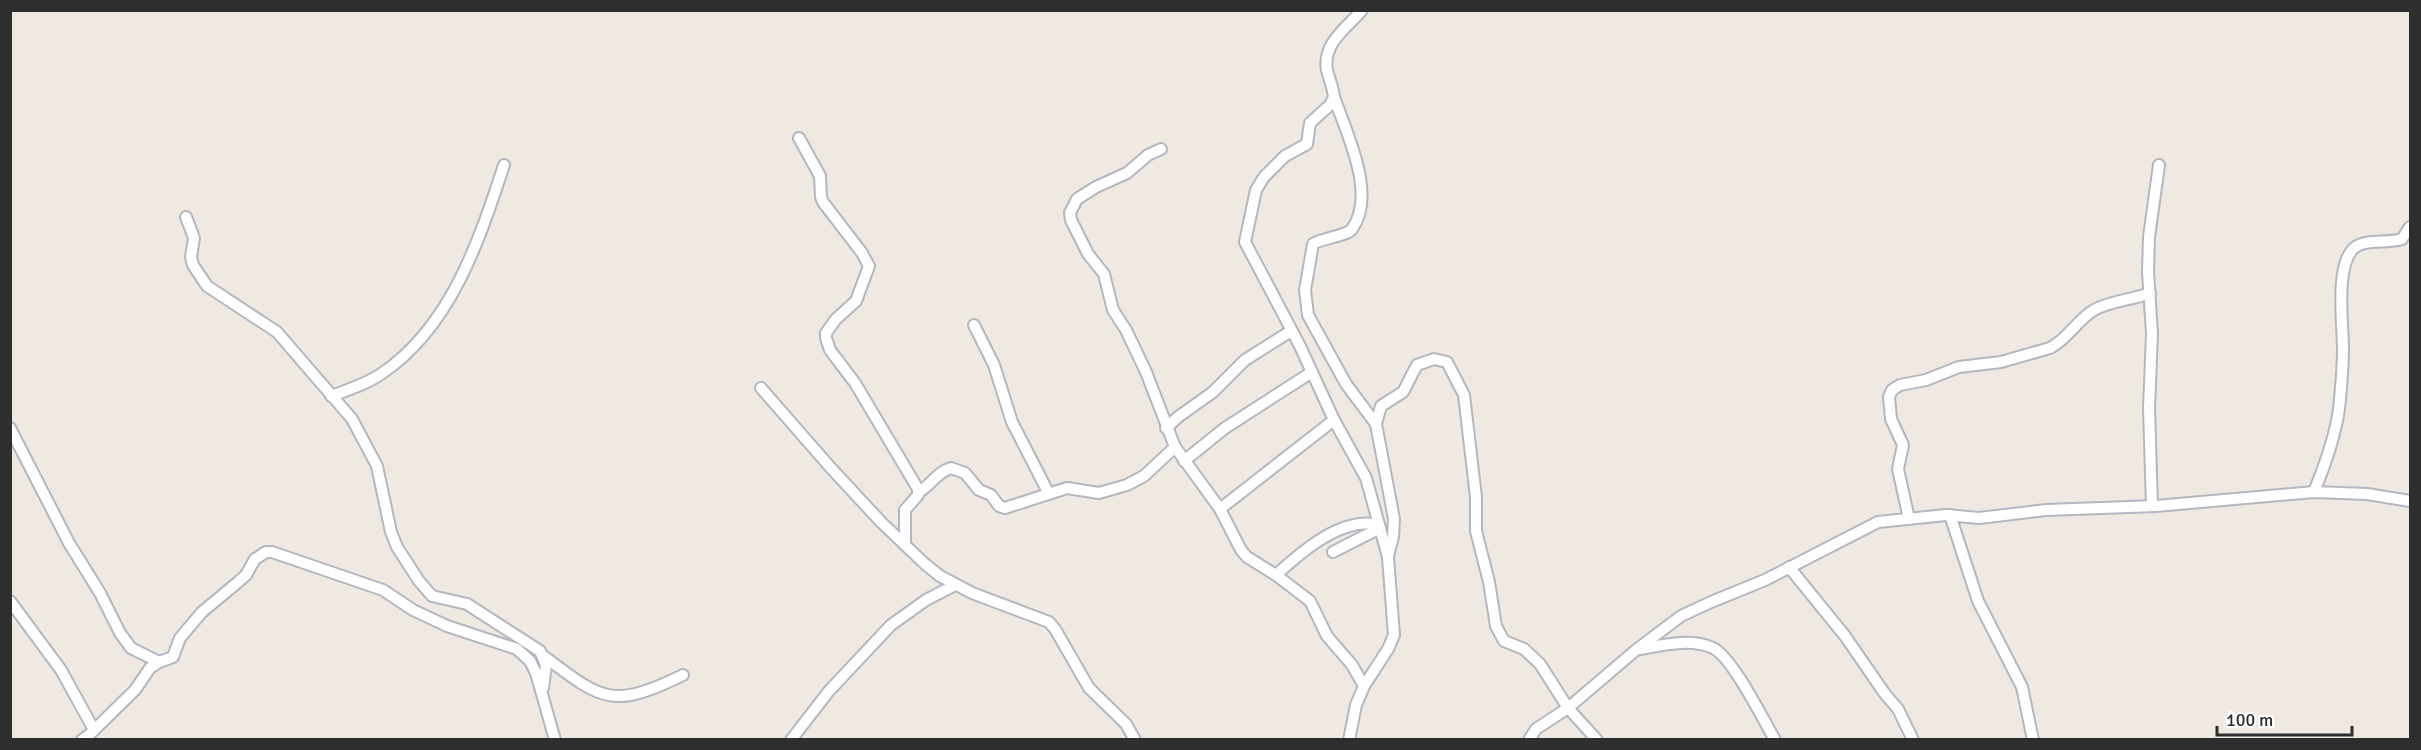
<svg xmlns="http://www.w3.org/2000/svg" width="2421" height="750" viewBox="0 0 2421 750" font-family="Signika,sans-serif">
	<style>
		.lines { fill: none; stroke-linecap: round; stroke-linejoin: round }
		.minor-casing { stroke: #b4b7c1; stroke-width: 14 }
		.minor { stroke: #fff; stroke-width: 10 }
	</style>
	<rect width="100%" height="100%" fill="#efe9e1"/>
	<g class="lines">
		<defs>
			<g id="minor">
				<path d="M1334,97C1347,134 1377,195 1352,229C1347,236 1322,238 1313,244L1305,290L1308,315L1346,384L1376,424L1394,519L1393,537L1388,556"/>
				<path d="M799,138L820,176L821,197L823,202L862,253L869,266L856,301L836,319L826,333V338L830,350L855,383L918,489V495L905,510V545"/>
				<path d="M1161,149L1148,155L1127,173L1096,187L1077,199L1070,213L1071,220L1088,254L1104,274L1113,310L1126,330L1146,372L1175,447L1220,509L1241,550L1247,557L1276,575L1310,601L1327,636L1352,665L1364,686"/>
				<path d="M186,217L194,238L191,257L193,265L207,286L277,332L352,419L377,466L391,532L397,547L419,581L432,596L467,604L540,651L546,665L543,688"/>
				<path d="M974,325L994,365L1012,422L1049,494"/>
				<path d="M761,388L830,467L881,522L925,564L940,576L972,593L1049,622L1055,629L1089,688L1126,724L1135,740"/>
				<path d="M331,396C348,390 366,384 381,374C451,327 479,241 504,165"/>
				<path d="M1376,424L1381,406L1403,392L1417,365L1434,359L1447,362L1464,395L1476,497V531L1489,582L1496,626L1504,641L1524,649L1540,664L1568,708L1597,740"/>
				<path d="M10,428L69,543L100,593L120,633L131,648L159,662"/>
				<path d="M1166,428L1178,417L1213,392L1245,360L1291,331"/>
				<path d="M1184,461L1225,428L1312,372"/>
				<path d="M919,492C931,485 937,472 951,468L965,473L979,490L991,495L999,506L1005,508L1067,488L1099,493L1127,485L1144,476L1175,447"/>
				<path d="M2314,492C2325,465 2335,438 2339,409C2341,389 2343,368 2343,349C2343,324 2335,268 2353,249C2364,238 2387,244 2402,239L2410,227"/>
				<path d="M2152,506L2149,408L2152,334L2148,272L2149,237L2159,165"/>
				<path d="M1220,509L1334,420"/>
				<path d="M1950,515L1978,601L2022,687L2033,740"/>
				<path d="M1909,519L1898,469L1903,445L1891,419L1889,397L1892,390L1900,385L1926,380L1959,367L2001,362L2050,348C2068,339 2077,320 2094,310C2110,301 2132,300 2150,293"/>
				<path d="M1333,552L1380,528"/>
				<path d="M1789,567L1845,636L1885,694L1898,709L1913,740"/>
				<path d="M1276,575C1301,552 1342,516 1379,525"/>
				<path d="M10,601L61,670L94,730"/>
				<path d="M1640,649C1663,645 1691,638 1713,648C1732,657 1763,719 1775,740"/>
				<path d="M545,657C603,701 613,709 683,675"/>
				<path d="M82,740L89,735L135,690L150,668L159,662L173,657L180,638L202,612L237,583L246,575L255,559L266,552H272L383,590L413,610L447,626L517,649L530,661L536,673L555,740"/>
				<path d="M791,740L829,691L891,625L926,600L955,585"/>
				<path d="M1349,740L1356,705L1364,686L1388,649L1394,635L1388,557L1366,478L1334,420L1300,346L1245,242L1256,190L1264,177L1285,156L1307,144L1310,123L1330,105L1334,97C1333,87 1329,79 1327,70C1322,43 1348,27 1362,10"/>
				<path d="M1529,740L1536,729L1568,708L1636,650L1681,616L1711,602L1765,580L1878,522L1946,515L1979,518L2046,510L2156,506L2314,492L2367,494L2410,501"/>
			</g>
		</defs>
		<use href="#minor" class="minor-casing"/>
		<use href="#minor" class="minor"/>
	</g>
	<rect width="2421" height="750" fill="none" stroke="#2e2e2e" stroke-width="24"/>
	<path d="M2217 726v9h135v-9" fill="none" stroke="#2e2e2e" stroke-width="3"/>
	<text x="2226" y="726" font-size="18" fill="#2e2e2e" stroke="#ffffff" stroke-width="4.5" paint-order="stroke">100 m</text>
</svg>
